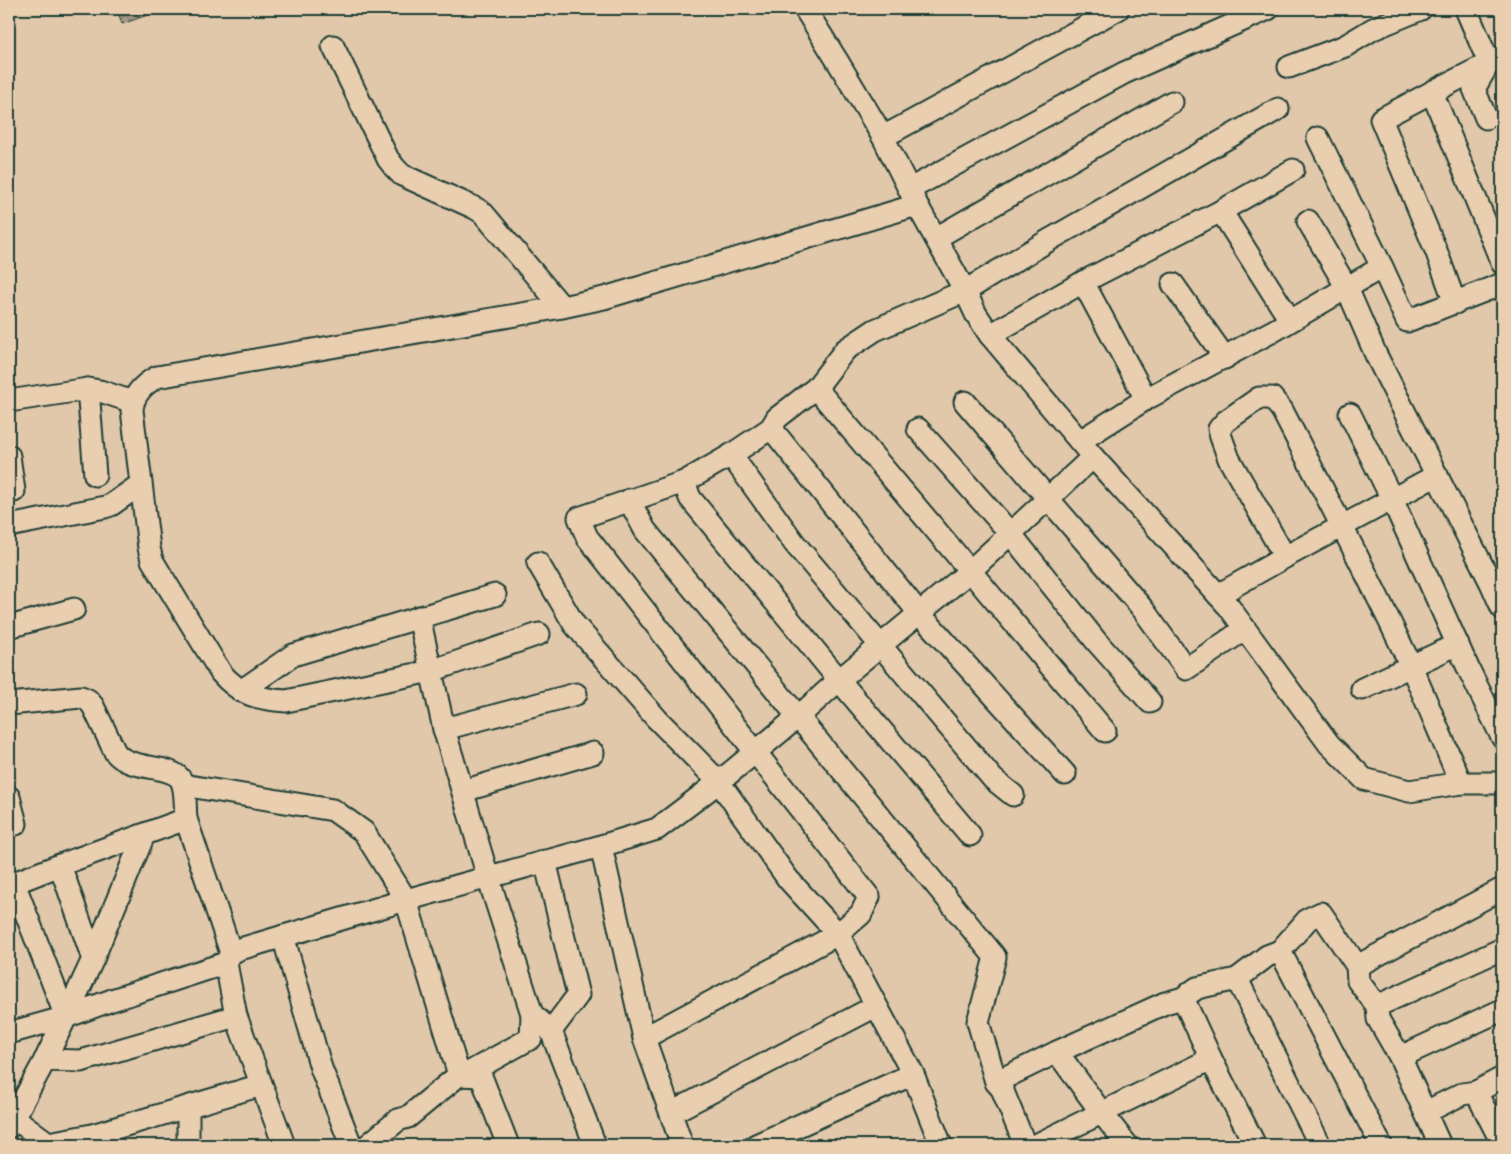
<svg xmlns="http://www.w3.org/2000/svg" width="1511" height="1154" viewBox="0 0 1511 1154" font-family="'Balsamiq Sans',sans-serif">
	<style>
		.building { fill: url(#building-cross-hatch); stroke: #1f3d34 }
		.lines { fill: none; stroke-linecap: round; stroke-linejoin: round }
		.minor-casing { stroke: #1f3d34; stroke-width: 25 }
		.minor { stroke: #e9ceb0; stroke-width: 21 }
	</style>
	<defs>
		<pattern id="building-cross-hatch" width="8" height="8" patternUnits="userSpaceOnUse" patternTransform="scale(1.25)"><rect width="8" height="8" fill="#a59d86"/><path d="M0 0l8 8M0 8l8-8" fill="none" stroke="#86816e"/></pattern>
	</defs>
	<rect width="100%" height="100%" fill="#e1c8ab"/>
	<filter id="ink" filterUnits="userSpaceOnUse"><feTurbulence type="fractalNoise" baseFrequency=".02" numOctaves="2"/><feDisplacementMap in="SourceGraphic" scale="10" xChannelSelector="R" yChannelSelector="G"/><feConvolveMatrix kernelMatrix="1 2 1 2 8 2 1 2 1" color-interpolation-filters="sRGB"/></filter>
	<g filter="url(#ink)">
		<path class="building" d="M117,9H159V11L122,24Z"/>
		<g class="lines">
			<defs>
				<g id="minor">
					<path d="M805,9L838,62L883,137L917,205L965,291L976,314L990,335L1093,457L1229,607L1329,744L1364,779L1409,791L1461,783H1502"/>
					<path d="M1466,9L1489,63L1474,89L1486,118"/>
					<path d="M333,46L388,159L395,168L402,175L475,208L483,213L562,307"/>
					<path d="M1289,67L1345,46L1373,29L1421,9"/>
					<path d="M1432,92L1502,263"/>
					<path d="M883,137L1118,9"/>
					<path d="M910,189L1124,73L1268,9"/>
					<path d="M1221,211L1290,320"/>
					<path d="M1308,221L1347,288L1376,355L1491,583L1502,608"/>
					<path d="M936,238L1172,102"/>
					<path d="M1382,267L1407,321L1502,284"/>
					<path d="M1173,284L1225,358"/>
					<path d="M1455,303L1437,253L1381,119L1432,92L1502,57"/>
					<path d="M990,335L1083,282L1221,211L1293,170"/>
					<path d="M816,388L1105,731"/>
					<path d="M88,389L95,475"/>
					<path d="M1146,399L1275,330L1382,267L1318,138"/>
					<path d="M9,401L88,389L100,391L133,402"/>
					<path d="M965,402L1142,608L1186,669L1245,629"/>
					<path d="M1350,414L1392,499L1469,670L1502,737"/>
					<path d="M771,428L919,613L1065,774"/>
					<path d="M918,429L1010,533L1096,641L1150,702"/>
					<path d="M1080,441L1146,399L1083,282"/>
					<path d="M731,455L795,544L993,779L1013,795"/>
					<path d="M9,456L14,491"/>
					<path d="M1437,475L1285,557L1229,459L1221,437L1219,429L1226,421L1259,398H1272L1282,410C1325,494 1370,578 1410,664C1428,704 1444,744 1461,783"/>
					<path d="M684,482L690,498L839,680L970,835"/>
					<path d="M629,500L645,530L995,957L978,1022L996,1082L1057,1052L1165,1003L1183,998L1197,988L1237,979L1267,956L1280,951L1308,919L1321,913L1357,966L1358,981L1377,1006L1378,1019L1400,1057L1440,1145"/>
					<path d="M9,526L105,507L111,505L141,484"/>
					<path d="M538,563L574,624L657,719L719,782L788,879L838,934L913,1074L941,1145"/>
					<path d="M1218,595L1285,557"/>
					<path d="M419,617L444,729L488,877L532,1014L551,1031L595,1145"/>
					<path d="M9,627L74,609"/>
					<path d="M539,634L431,671L286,701C258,699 240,695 221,673L152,560L149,548L132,410C133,394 144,384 157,377L562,307L604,298L917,205"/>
					<path d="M1362,689L1458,644"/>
					<path d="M241,691L293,655L495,595"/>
					<path d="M9,704L81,697L88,700L93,706L115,752C130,772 171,763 181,780C186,788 185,809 186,819"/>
					<path d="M444,729L576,694"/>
					<path d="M183,785L333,810L364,832L406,900L459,1075"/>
					<path d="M463,791L593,753"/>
					<path d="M9,797L16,824"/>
					<path d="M601,846L644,1038L838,934L861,914L869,897L587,537L579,518L684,482L731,455L771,428L777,418L816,388L845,350L875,330L965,291L1051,239L1278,109"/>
					<path d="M545,861L578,995L551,1031"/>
					<path d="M60,865L93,959"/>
					<path d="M14,883L66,1017"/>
					<path d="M9,885L60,865L186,819L231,953"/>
					<path d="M283,936L321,1068L351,1145"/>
					<path d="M1280,951L1381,1145"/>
					<path d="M226,963L236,1016L284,1145"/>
					<path d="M1357,966L1502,889"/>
					<path d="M1237,979L1320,1145"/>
					<path d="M1183,998L1211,1059L1255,1145"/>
					<path d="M1377,1006L1502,949"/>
					<path d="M9,1033L66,1017L112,1000L226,963L231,953L240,949L406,900L601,846L657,829L719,782L798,717L839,680L970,571L1093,457"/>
					<path d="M644,1038L682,1145"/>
					<path d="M1057,1052L1101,1112L1127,1145"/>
					<path d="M1400,1057L1502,1010"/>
					<path d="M45,1060L81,1061L236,1016"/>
					<path d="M465,1075L531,1038L532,1014"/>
					<path d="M996,1082L1002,1089L1025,1145"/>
					<path d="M1476,1092L1502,1143"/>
					<path d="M1426,1112L1462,1094L1476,1092L1502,1078"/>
					<path d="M671,1113L876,1006"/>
					<path d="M9,1118L13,1117L48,1143L92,1135L261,1085"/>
					<path d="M9,1127L45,1060L66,1017L93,959L144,835"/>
					<path d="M188,1145V1107"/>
					<path d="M368,1145L398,1120L408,1117L459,1075L481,1076L508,1145"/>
					<path d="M756,1145L913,1074"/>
					<path d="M1036,1145L1211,1059"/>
				</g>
			</defs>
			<use href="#minor" class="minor-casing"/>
			<use href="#minor" class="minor"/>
		</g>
	</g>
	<rect width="1511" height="1154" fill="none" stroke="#e9ceb0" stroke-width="30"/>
	<rect x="15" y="15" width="1481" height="1124" fill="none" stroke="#1f3d34" stroke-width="2" filter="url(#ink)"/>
</svg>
